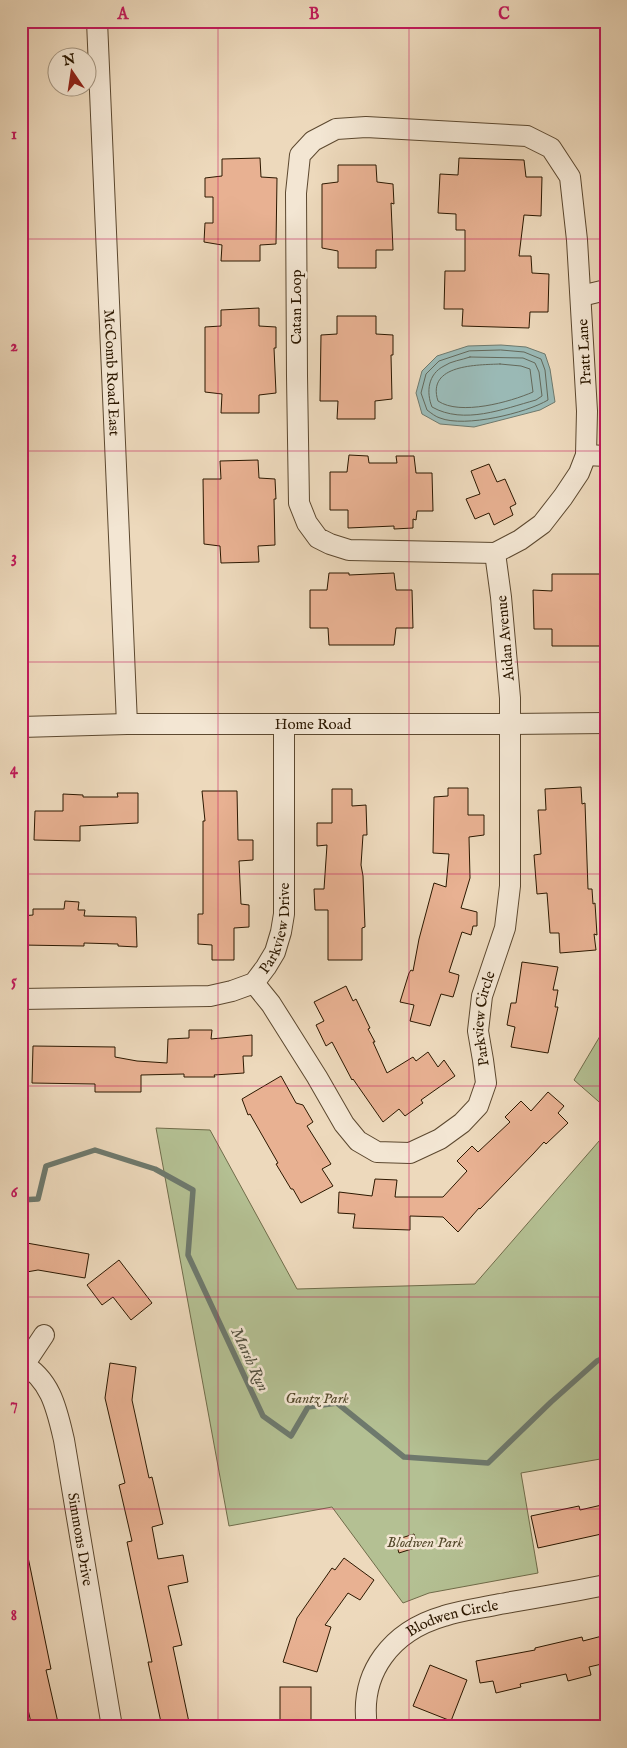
<svg xmlns="http://www.w3.org/2000/svg" width="627" height="1748" viewBox="0 0 627 1748" font-family="'IM FELL English',serif">
	<style>
		.green { fill: #b4c093; stroke: #706c4a }
		.water { fill: #9ab9b5; stroke: #6e796d }
		.lines { fill: none; stroke-linecap: round; stroke-linejoin: round }
		.shore { stroke: #63685a; stroke-width: 1 }
		.stream { stroke: #6e796d; stroke-width: 5.5 }
		.building { fill: #e8b192; stroke: #2c1800 }
		.minor-casing { stroke: #5c482f; stroke-width: 22 }
		.minor { stroke: #f3e6d3; stroke-width: 20 }
		.grid { fill: none; stroke: #c2185b; stroke-width: 1; stroke-opacity: 0.55 }
		.labels { text-anchor: middle; stroke-width: 5; stroke-linejoin: round; paint-order: stroke }
		.street-label { font-size: 15px; fill: #2c1800; stroke: #f3e6d3 }
		.park-label { font-size: 15px; font-style: italic; fill: #554a2c; stroke: #f3e6d3 }
		.water-label { font-size: 16px; font-style: italic; fill: #52503f; stroke: #f3e6d3 }
		.neatline { fill: none; stroke: #c2185b; stroke-width: 2 }
		.grid-label { font-size: 16px; text-anchor: middle; font-weight: bold; fill: #c2185b }
	</style>
	<rect width="100%" height="100%" fill="#edd9bc"/>
	<filter id="stains"><feTurbulence type="fractalNoise" baseFrequency=".004" numOctaves="4"/><feColorMatrix values="0 0 0 0 .2 0 0 0 0 .09 0 0 0 0 .02 0 0 0 .5 -.17"/></filter>
	<radialGradient id="worn" r=".72"><stop offset=".6" stop-color="#630" stop-opacity="0"/><stop offset="1" stop-color="#630" stop-opacity=".3"/></radialGradient>
	<g class="green">
		<path d="M606,1026V1108L574,1080Z"/>
		<path d="M156,1128L210,1130L297,1289L475,1284L606,1133V1458L521,1473L538,1573L429,1593L403,1603L332,1507L229,1526Z"/>
	</g>
	<path class="water" d="M501,345L526,347L545,354L550,369L555,402L540,410L474,427L440,424L422,414L416,393L422,371L437,356L468,346Z"/>
	<g class="lines">
		<g class="shore">
			<path d="M501,350L524,352L541,359L545,370L548,400C526,413 465,428 440,418C436,417 431,413 427,410L421,393L426,374L439,361L469,351Z"/>
			<path d="M470,357L523,358L535,363L539,372L542,396L536,400C503,409 464,425 432,407C426,392 428,374 444,366C451,361 462,360 470,357Z"/>
			<path d="M500,364L521,366L530,369L533,392C510,402 460,416 438,401C426,364 478,365 500,364Z"/>
		</g>
		<path class="stream" d="M21,1200L38,1199L46,1166L95,1150L155,1169L193,1190L188,1255L263,1416L291,1436L308,1407L337,1403L404,1457L488,1463L551,1402L597,1361L606,1357"/>
	</g>
	<g class="building">
		<path d="M260,158L261,177L277,178L276,244L260,245V261H221L222,245L204,242L205,223H213V197H205V178L222,176V159Z"/>
		<path d="M459,158L524,160L526,177H542L541,216L524,215L519,256H531L532,273L549,274L548,312H530L529,328L462,326L463,309H444L445,271H465V230H456V214L438,213L440,174L458,175Z"/>
		<path d="M338,165H376L377,182L393,184L394,204L391,203L393,250H376V268H338V251L322,248V184L338,182Z"/>
		<path d="M259,308V326L276,327V348H274L276,393L259,395V413H221L222,394L205,392V327L221,326V310Z"/>
		<path d="M337,316H376V334L393,335V355H391L392,399L375,401V419H337L338,401H320L321,335L337,334Z"/>
		<path d="M349,455L368,456L369,463H397L396,456H414L416,473H432L433,511H417L416,520L413,519V528L394,529V526L348,528V510H330V472H347Z"/>
		<path d="M258,460L259,478L275,479L276,499H274L275,545L258,546L259,562L221,563L220,546L204,544L203,479H221L220,461Z"/>
		<path d="M489,464L497,482L505,479L516,504L510,507L513,515L494,525L489,513L475,519L466,499L480,494L471,471Z"/>
		<path d="M329,573H349V575L394,573L396,590H412L413,628H396L394,645H329L328,628H310V590H327Z"/>
		<path d="M552,574H606V646H552V629H534L533,590L552,591Z"/>
		<path d="M581,787L582,804L585,803L588,889H592L593,904L595,903L597,935L594,934L596,950L560,953L559,933H550L547,893L537,894L534,855L541,854L538,810H546L545,789Z"/>
		<path d="M448,788H468V815H484V835L469,837L470,878L461,908L477,912V926H473L471,935L462,932L449,972L459,975L458,981L453,997L441,994L430,1026L410,1021L414,1005L400,1002L409,973L411,970L413,971L419,939L434,883L446,887L449,854L433,853L434,797L448,796Z"/>
		<path d="M332,789H352V806L366,805L367,835H363L361,865L363,876L365,927L362,928V960H328V910H315L314,889H324L327,845L317,846V823H332Z"/>
		<path d="M202,791H237L238,840H253V860L239,861L241,904L249,905V927L234,928V960H212V945L198,944V914H203V821H205Z"/>
		<path d="M117,793H138V823L80,826V841L34,840L35,811H63V794L83,795V797H118Z"/>
		<path d="M65,901L79,902L78,910H85L84,916L136,917L137,947L118,946V944L84,943V946L21,945V916L33,915V909H64Z"/>
		<path d="M522,962L558,967L553,990H558L555,1007H558L548,1053L511,1047L515,1027L507,1025L511,1003H516Z"/>
		<path d="M346,986L353,1001L356,999L370,1028L368,1029L375,1042H373L387,1073L413,1057L416,1061L428,1052L438,1067L444,1060L455,1076L421,1100L423,1103L405,1116L399,1109L383,1122L353,1079L352,1080L332,1042L326,1046L316,1025L324,1021L314,1002Z"/>
		<path d="M189,1030H212L211,1039L252,1035V1056H243L244,1073L214,1075L215,1077H184V1074L141,1075V1092H95V1084L32,1083L33,1046L115,1047V1057L137,1061L167,1063L168,1039L189,1038Z"/>
		<path d="M281,1076L296,1103L303,1105L313,1122L307,1126L331,1164L322,1169L333,1186L301,1203L293,1189H291L276,1164L278,1163L250,1114L248,1115L242,1099Z"/>
		<path d="M548,1092L564,1106L558,1113L568,1123L546,1144L544,1142L534,1153L480,1209L479,1208L458,1232L443,1217L410,1216V1230L353,1228L355,1214L338,1213L339,1192L372,1196L375,1179L397,1180L395,1197H443L467,1171L457,1161L472,1146L478,1152L510,1122L505,1117L521,1101L531,1111Z"/>
		<path d="M21,1242L89,1254L85,1278L38,1270L21,1273Z"/>
		<path d="M119,1260L152,1303L131,1320L113,1297L102,1305L87,1285Z"/>
		<path d="M110,1363L136,1367L132,1400L149,1478L152,1477L163,1524L152,1527L158,1559L183,1555L188,1582L168,1586L182,1645L173,1647L190,1727H162L148,1662H152L127,1542L132,1541L119,1485L125,1483L105,1398Z"/>
		<path d="M606,1504V1533L538,1548L531,1516L579,1506L580,1510Z"/>
		<path d="M414,1534L418,1547L399,1553L395,1540Z"/>
		<path d="M28,1557L51,1669L46,1670L59,1727H32L24,1692L21,1671V1558Z"/>
		<path d="M344,1558L374,1580L360,1600L348,1593L325,1625L331,1627L317,1672L283,1662L297,1618L332,1568L335,1570Z"/>
		<path d="M606,1635V1663L589,1667L591,1675L568,1681L566,1674L520,1684L521,1687L496,1693L493,1681L480,1683L476,1661L535,1650V1648L582,1637L583,1641Z"/>
		<path d="M430,1665L467,1680L451,1721L413,1706Z"/>
		<rect x="280" y="1687" width="31" height="40"/>
	</g>
	<g class="lines">
		<defs>
			<g id="minor">
				<path id="s1" d="M97,21L127,724"/>
				<path d="M366,127L527,136L551,148L570,177L577,240L587,411L586,455L579,473L563,497L542,524L520,540L495,553L349,550L330,544L318,538L307,523L299,503L297,376L296,193L300,155L313,141L336,129Z"/>
				<path d="M581,296L606,290"/>
				<path d="M586,455L606,456"/>
				<path id="s2" d="M21,727L127,724H511L606,723"/>
				<path id="s3" d="M254,983L271,1004L317,1077L344,1124L358,1141L377,1152L410,1153L440,1139L462,1123L478,1106L486,1083L483,1060L478,1031L482,996L505,928L510,886V698L501,597L495,553"/>
				<path id="s4" d="M21,999L210,996L232,991L254,983L266,967L275,952L281,932L284,914V724"/>
				<path id="s5" d="M21,1363C51,1379 57,1410 64,1440L112,1727"/>
				<path d="M24,1365L44,1335"/>
				<path id="s6" d="M367,1727C359,1672 392,1631 444,1616C462,1610 482,1608 500,1604C535,1598 571,1592 606,1585"/>
			</g>
		</defs>
		<use href="#minor" class="minor-casing"/>
		<use href="#minor" class="minor"/>
	</g>
	<path class="grid" d="M218,21V1727M409,21V1727M21,239H606M21,451H606M21,662H606M21,874H606M21,1086H606M21,1297H606M21,1509H606"/>
	<g class="labels">
		<g class="street-label">
			<text transform="translate(296 307) rotate(-90)" y="5">Catan Loop</text>
			<text transform="translate(584 352) rotate(-93)" y="5">Pratt Lane</text>
			<text dy="5" stroke="none"><textPath href="#s1" startOffset="352">McComb Road East</textPath></text>
			<text transform="translate(505 638) rotate(-95)" y="5">Aidan Avenue</text>
			<text dy="5" stroke="none"><textPath href="#s2" startOffset="292">Home Road</textPath></text>
			<text dy="5" stroke="none"><textPath href="#s4" startOffset="296">Parkview Drive</textPath></text>
			<text dy="5" stroke="none"><textPath href="#s3" startOffset="418">Parkview Circle</textPath></text>
			<text dy="5" stroke="none"><textPath href="#s5" startOffset="192">Simmons Drive</textPath></text>
			<text dy="5" stroke="none"><textPath href="#s6" startOffset="156">Blodwen Circle</textPath></text>
		</g>
		<g class="park-label">
			<text x="317" y="1403">Gantz Park</text>
			<text x="425" y="1547">Blodwen Park</text>
		</g>
		<g class="water-label">
			<text transform="translate(251 1359) rotate(65)" y="6">Marsh Run</text>
		</g>
	</g>
	<rect width="627" height="1748" fill="none" stroke="#edd9bc" stroke-width="55"/>
	<g transform="translate(72 72) rotate(347)"><circle r="24" fill="#f3e6d3" stroke="#a3947f"/>
	<path d="M0-4L9 19L0 12L-9 19Z" fill="#8f2418"/>
	<text y="-8" font-size="14" font-weight="bold" text-anchor="middle" fill="#2c1800">N</text>
	</g>
	<rect x="28" y="28" width="572" height="1692" class="neatline"/>
	<g class="grid-label">
		<text x="123" y="19">A</text>
		<text x="314" y="19">B</text>
		<text x="504" y="19">C</text>
		<text x="14" y="139">1</text>
		<text x="14" y="351">2</text>
		<text x="14" y="562">3</text>
		<text x="14" y="774">4</text>
		<text x="14" y="986">5</text>
		<text x="14" y="1197">6</text>
		<text x="14" y="1409">7</text>
		<text x="14" y="1620">8</text>
	</g>
	<rect width="100%" height="100%" filter="url(#stains)"/>
	<rect width="100%" height="100%" fill="url(#worn)"/>
</svg>
